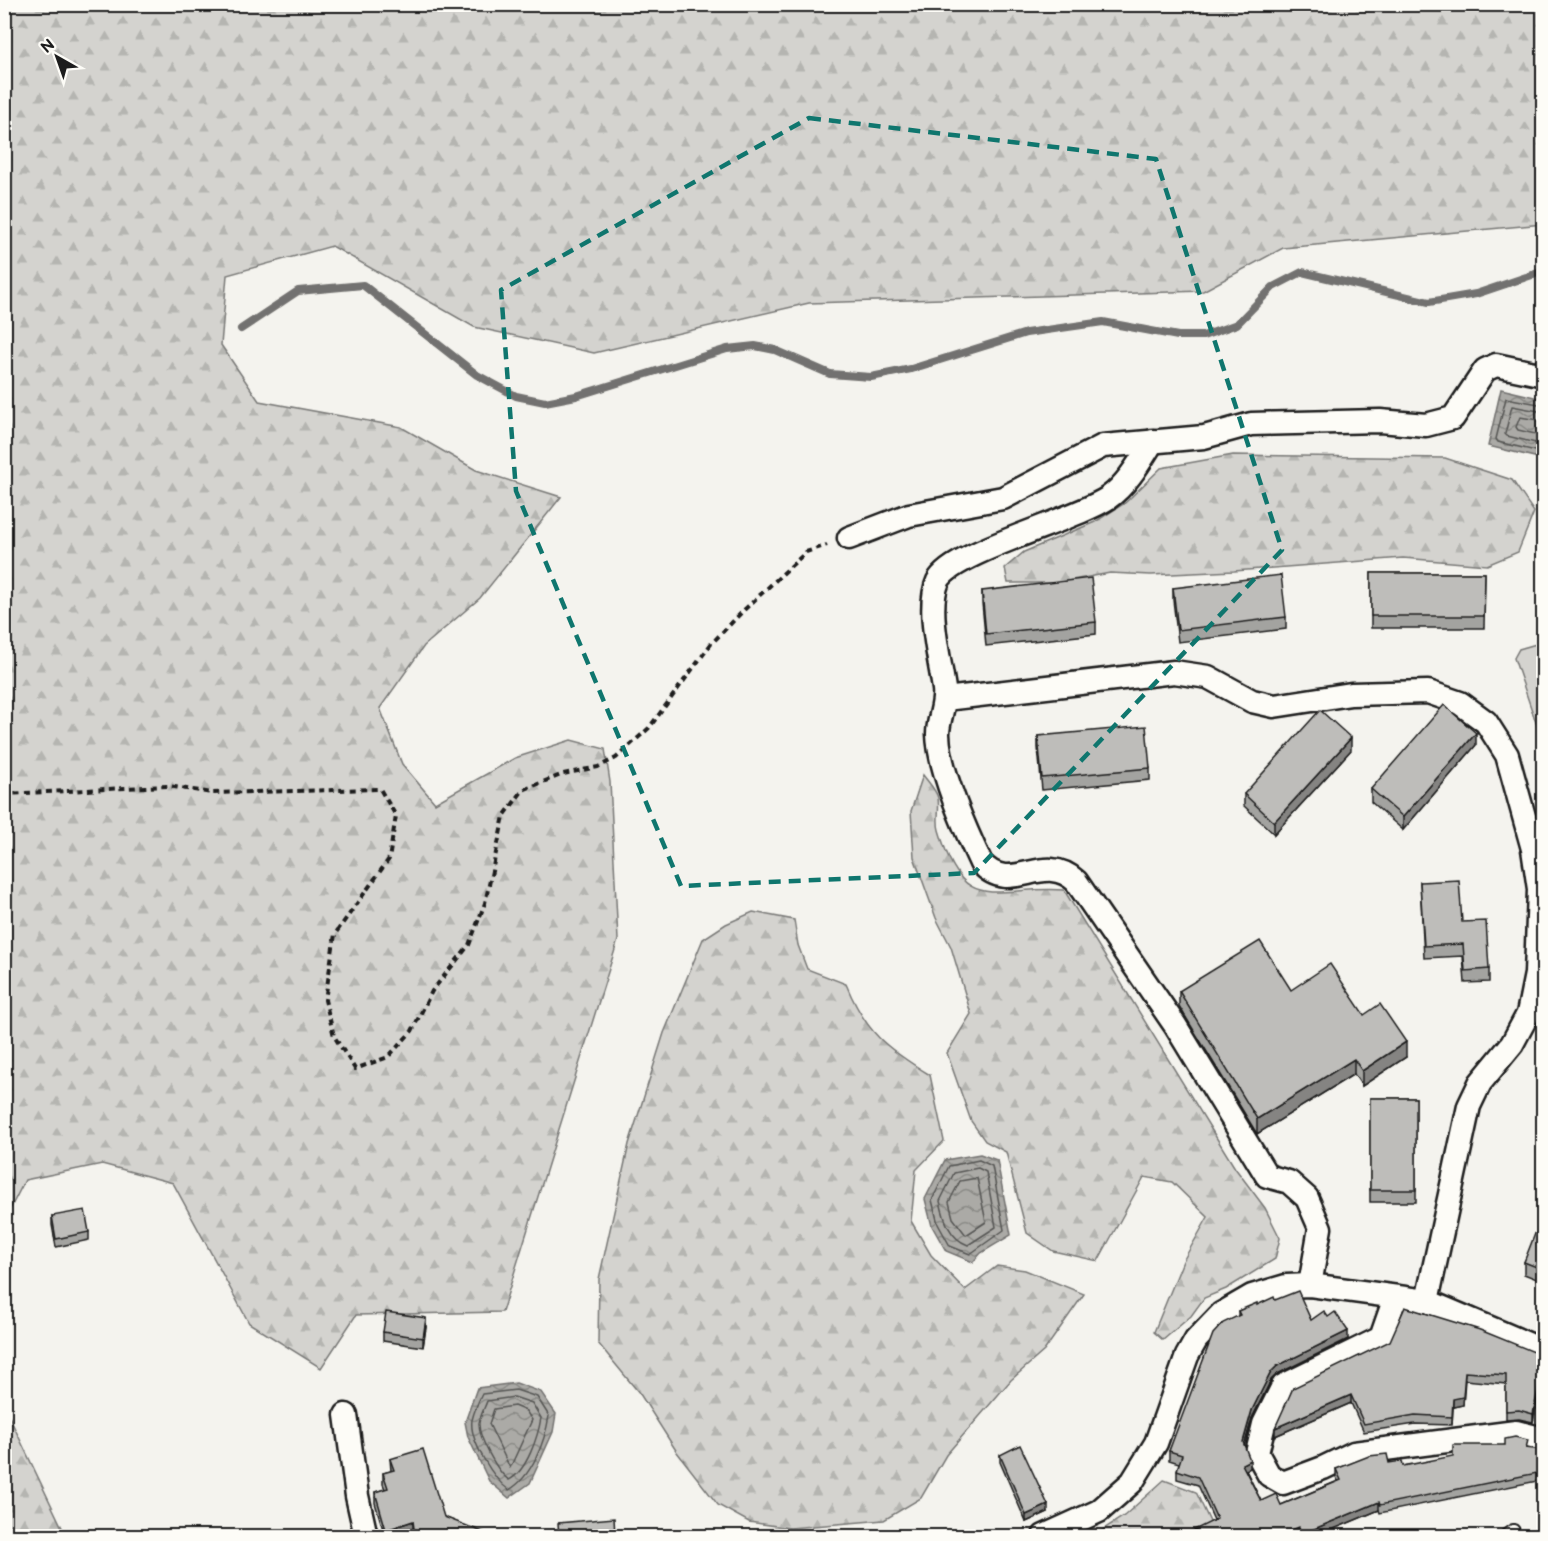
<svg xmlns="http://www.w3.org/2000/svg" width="1548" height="1541" viewBox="0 0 1548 1541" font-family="'Balsamiq Sans',sans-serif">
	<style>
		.green { fill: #d4d3cf; stroke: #787876; stroke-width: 1.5 }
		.forest { fill: url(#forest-firs); stroke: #787876; stroke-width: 1.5 }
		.water { fill: url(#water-waves); stroke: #72716f; stroke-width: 1.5 }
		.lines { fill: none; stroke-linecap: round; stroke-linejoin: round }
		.shore { stroke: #555553; stroke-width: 1.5 }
		.stream { stroke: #72716f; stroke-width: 8 }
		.lane-casing { stroke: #1c1c1c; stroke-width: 16 }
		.street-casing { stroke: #1c1c1c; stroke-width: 27 }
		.path { stroke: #1c1c1c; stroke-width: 4; stroke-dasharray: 6 4.5; stroke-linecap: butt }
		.lane { stroke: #fdfcf7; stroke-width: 12 }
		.street { stroke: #fdfcf7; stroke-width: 22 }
		.wall { fill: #a3a3a0; stroke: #1c1c1c; stroke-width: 1.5 }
		.shaded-wall { fill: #858482; stroke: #1c1c1c; stroke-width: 1.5 }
		.building { fill: #bebdba; stroke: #1c1c1c; stroke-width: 1.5 }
		.marked { fill: none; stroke: #0f766e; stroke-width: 4.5; stroke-dasharray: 12 8; stroke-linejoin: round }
	</style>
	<defs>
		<pattern id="forest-firs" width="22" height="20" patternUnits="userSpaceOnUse" patternTransform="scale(1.5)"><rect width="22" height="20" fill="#d4d3cf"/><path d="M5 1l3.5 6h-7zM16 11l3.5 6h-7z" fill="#b5b5b1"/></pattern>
		<pattern id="water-waves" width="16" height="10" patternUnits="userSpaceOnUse" patternTransform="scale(1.5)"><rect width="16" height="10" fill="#abaaa6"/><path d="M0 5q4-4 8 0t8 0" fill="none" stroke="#8a8a86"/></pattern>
	</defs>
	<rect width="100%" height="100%" fill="#f4f3ee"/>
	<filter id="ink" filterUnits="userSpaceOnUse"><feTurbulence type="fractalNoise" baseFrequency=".0167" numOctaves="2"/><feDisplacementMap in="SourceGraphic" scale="12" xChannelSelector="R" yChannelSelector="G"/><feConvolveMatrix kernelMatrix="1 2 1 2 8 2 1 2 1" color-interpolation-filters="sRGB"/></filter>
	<g filter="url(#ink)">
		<path class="green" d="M1543,642H1544L1543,743L1514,658L1519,649Z"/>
		<g class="forest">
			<path d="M5,5H1543V224L1283,248L1203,291L809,303L594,353L474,327L332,246L227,275L221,345L259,401L401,427L476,470L561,497L480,598L424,646L380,708L402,764L435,803L515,758L571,740L605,749L610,782L618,940L502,1312L356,1315L321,1368L249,1323L173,1183L102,1164L25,1180L5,1219Z"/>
			<path d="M1233,455L1445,458L1512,480L1534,512L1518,552L1487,565L1403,558L1234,571L1151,575L1110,573L1056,583H1008L1005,568L1024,552L1095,522L1125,503L1161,468Z"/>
			<path d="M923,775C928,782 936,790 938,798C940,809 936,820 939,830C964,918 994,885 1064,890L1235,1168L1265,1208L1280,1238L1275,1259L1226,1289L1204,1298L1191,1316L1163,1340L1154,1332L1183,1261L1208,1217L1172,1182L1144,1177L1098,1261L1053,1251L1027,1233L1006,1152L985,1141L971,1121L947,1053L971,1014L951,947L936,918L914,857L911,811Z"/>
			<path d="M753,912L794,920L798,945L807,969L846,984C866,1033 886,1048 930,1075L944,1141L916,1170L911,1221L931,1255L965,1290L997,1266L1025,1270L1084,1294L1044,1351L1011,1380L946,1455L921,1498L884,1520L790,1528L749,1522L718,1505L677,1452L640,1394L598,1343L599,1279L629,1144L664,1033L703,939L726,924Z"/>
			<path d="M4,1408H5L66,1536H5Z"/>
			<path d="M1164,1480L1196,1492L1211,1524L1189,1536H1093L1124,1516Z"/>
		</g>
		<g class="water">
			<path d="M1501,389L1543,399V459L1488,446Z"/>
			<path d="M980,1154L997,1160L1011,1235L981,1253L973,1262L946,1251L932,1226L925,1199L945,1160Z"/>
			<path d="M516,1383L541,1392L556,1414L553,1432L530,1483L509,1498L489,1481L468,1437L465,1422L477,1388Z"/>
		</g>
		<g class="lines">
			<g class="shore">
				<path d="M1544,405L1506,398L1496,439L1498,442L1544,453"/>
				<path d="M1544,412L1512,406L1505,434L1507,436L1544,445"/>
				<path d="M1544,421L1520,417L1516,427L1518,430L1544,436"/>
				<path d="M979,1160L992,1166L1004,1230L970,1254L950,1246L938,1224L932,1200L949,1166Z"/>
				<path d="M978,1168L986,1172L996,1227L968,1245C949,1238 944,1219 940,1201L954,1173Z"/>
				<path d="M977,1178L986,1222L966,1235L953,1218L949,1202L960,1181Z"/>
				<path d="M516,1390L537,1397L549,1416C545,1441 532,1477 509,1490C494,1480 469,1440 472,1420C474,1412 478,1402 482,1394Z"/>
				<path d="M514,1397L532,1403L541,1418C538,1436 527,1471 509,1480C498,1473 478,1437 479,1423C480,1416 485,1407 487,1401Z"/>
				<path d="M514,1406L526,1411L532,1420L510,1468L489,1424L494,1409Z"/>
			</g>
			<path class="stream" d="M241,329L298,291L363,285L477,375L516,396L545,402L576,396L727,349L755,346L775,350L830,374L871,377L911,369L1026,333L1103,322L1178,336H1203L1237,324L1273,287L1302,272L1429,302L1476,294L1544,271"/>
			<defs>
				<path id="lane" d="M1506,1536L1513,1531"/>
				<g id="street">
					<path d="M1153,441C1141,460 1127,485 1108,498C1075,520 952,552 938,581C926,608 940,660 944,689C946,705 938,719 938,734C939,771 965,829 981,863C1011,897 1043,850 1076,881L1175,1025L1267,1176L1289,1182L1307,1198L1320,1228L1310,1285"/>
					<path d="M849,538L909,515L1003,498L1103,446L1204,437L1251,424L1380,421L1426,425L1453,418L1485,370L1496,365L1544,375"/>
					<path d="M945,699L1174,672L1208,677L1252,701L1274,706L1351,694L1428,692L1460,703L1486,722L1507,755L1533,849L1539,889L1536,974L1528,1014L1512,1044L1480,1083L1469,1106L1427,1301"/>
					<path d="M1395,1298L1381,1338L1283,1386L1264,1424L1257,1453L1269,1475L1283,1483L1323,1468L1354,1453L1516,1432L1544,1439"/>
					<path d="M346,1415L357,1496L366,1536"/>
					<path d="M1044,1536L1099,1511L1132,1482L1156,1443L1187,1356L1196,1340L1221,1314L1252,1296L1286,1286L1310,1285L1427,1301L1544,1351"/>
				</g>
			</defs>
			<use href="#lane" class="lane-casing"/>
			<use href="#street" class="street-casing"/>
			<path class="path" d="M4,794L168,786L212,793L380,789L396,816L389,859L335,934L325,1000L334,1036L355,1069L388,1057L412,1031L432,991L469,945L485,903L504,816L523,790L563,774L598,767L616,758L649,728L711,644L745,609L806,552L827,545"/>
			<use href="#lane" class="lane"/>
			<use href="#street" class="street"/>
		</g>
		<g class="wall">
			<path d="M1371,573H1485L1484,628H1371Z"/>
			<path d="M1173,588L1286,617V629L1178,642L1173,600Z"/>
			<path d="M982,591L1096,622V634L986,646L982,603Z"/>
			<path d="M1038,736L1150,768V780L1042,790L1038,748Z"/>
			<path d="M1476,745L1403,830L1371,802V789Z"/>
			<path d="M1351,750L1274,834L1244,806V794Z"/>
			<path d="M1420,882L1489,969V982L1465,983L1463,956L1424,958Z"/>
			<path d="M1291,990L1364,1015L1406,1057L1362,1086L1354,1074L1257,1134L1179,1006V991Z"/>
			<rect x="1370" y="1098" width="46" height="104"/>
			<path d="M52,1216L89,1232V1240L56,1247L52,1225Z"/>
			<path d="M1544,1222V1282L1524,1274V1262Z"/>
			<path d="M1275,1300L1311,1320L1328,1317L1348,1339L1277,1374L1271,1380L1252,1418L1244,1445L1250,1468L1246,1470L1261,1501L1281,1505L1338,1481L1336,1477V1469L1389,1463L1403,1466L1528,1449L1544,1450V1483L1542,1480L1380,1513L1379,1510L1317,1536H1299V1535L1214,1520L1198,1485L1177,1479V1470L1179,1463L1169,1460V1451L1238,1316V1311Z"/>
			<path d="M426,1327L423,1347L383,1341V1332Z"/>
			<path d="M1539,1355L1544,1356V1390L1540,1389L1533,1422L1519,1419L1506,1420V1384L1465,1380L1463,1405L1453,1407L1452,1425L1415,1424L1364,1432L1351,1403L1275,1436L1293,1388Z"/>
			<path d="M1000,1455L1048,1512L1026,1522L1000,1462Z"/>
			<path d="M390,1459L444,1517L490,1536H413V1532L398,1536H385L375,1503V1492L385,1489L383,1484V1473L391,1471Z"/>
		</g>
		<g class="shaded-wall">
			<path d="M1476,733V745L1403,830V817Z"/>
			<path d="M1351,738V750L1274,834V822Z"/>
			<path d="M1406,1042V1057L1362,1086V1071Z"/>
			<path d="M1354,1059V1074L1257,1134V1119Z"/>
			<path d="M426,1318V1327L423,1347V1338Z"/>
			<path d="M1348,1331V1339L1277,1374L1271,1380L1252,1418L1243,1450V1442L1252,1410L1271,1372L1277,1366Z"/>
			<path d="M1465,1372L1463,1405L1453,1407L1452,1425L1453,1399Z"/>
			<path d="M1540,1380V1389L1533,1422V1414Z"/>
			<path d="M1351,1395V1403L1275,1436V1428Z"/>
			<path d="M1250,1460V1468L1242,1472V1464Z"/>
			<path d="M1379,1502V1510L1317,1536H1302V1534Z"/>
			<path d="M1048,1505V1512L1026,1522V1515Z"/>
			<path d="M413,1521V1532L398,1536H386V1530Z"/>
			<path d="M1299,1527V1535L1295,1536H1278Z"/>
		</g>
		<g class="building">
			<path d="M1371,573H1485L1484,616H1371Z"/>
			<path d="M1281,575L1286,617L1178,630L1173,588Z"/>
			<path d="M1091,578L1096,622L986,634L982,591Z"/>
			<path d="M1444,705L1476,733L1403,817L1371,789Z"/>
			<path d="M1320,710L1351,738L1274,822L1244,794Z"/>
			<path d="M1146,726L1150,768L1042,778L1038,736Z"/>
			<path d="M1459,880L1462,922L1486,921L1489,969L1465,971L1463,944L1424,946L1420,882Z"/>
			<path d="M1260,941L1291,990L1330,964L1364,1015L1380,1004L1406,1042L1362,1071L1354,1059L1257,1119L1179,991Z"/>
			<rect x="1370" y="1098" width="46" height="92"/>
			<path d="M85,1210L89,1232L56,1239L52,1216Z"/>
			<path d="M1540,1221L1544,1222V1270L1524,1262Z"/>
			<path d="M1298,1291L1311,1320L1324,1311L1328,1317L1335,1312L1348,1331L1277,1366L1271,1372L1252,1410L1243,1442L1250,1460L1242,1464L1261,1501L1276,1494L1281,1505L1341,1480L1336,1469L1369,1456L1387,1454L1389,1463L1402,1461L1403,1466L1453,1456V1445H1505V1439L1515,1437L1528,1440L1526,1448L1544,1450V1475L1542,1472L1380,1505L1379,1502L1302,1534L1299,1527L1278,1536H1182L1217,1519L1198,1477L1177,1470L1182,1455L1169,1451L1213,1334L1223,1323L1240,1315L1238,1311L1257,1303V1305L1274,1297L1275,1300Z"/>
			<path d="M1405,1307L1480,1330L1544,1356V1382L1540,1380L1533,1414L1519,1410L1506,1411V1375L1465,1372L1463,1397L1453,1399L1452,1417L1415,1415L1364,1424L1351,1395L1275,1428L1293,1388L1390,1341Z"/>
			<path d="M386,1312L426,1318L423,1338L383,1332Z"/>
			<path d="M1020,1445L1048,1505L1026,1515L1000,1455Z"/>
			<path d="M423,1449L444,1517L488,1534L490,1536H415L413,1521L386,1530L375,1492L388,1488L383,1473L394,1470L390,1459Z"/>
			<path d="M614,1518L615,1536H559L558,1523Z"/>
		</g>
	</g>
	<path class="marked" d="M809,118L1156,159L1282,550L974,873L681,886L516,491L501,290Z"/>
	<rect width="1548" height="1541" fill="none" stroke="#fdfcf7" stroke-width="24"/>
	<rect x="12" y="12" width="1524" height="1517" fill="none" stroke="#1c1c1c" stroke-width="2" filter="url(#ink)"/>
	<g transform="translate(57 57) rotate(320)" stroke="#fdfcf7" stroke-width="4.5" paint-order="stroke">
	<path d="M0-4.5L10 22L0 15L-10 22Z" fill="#1c1c1c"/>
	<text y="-9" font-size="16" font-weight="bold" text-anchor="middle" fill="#1c1c1c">N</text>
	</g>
</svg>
